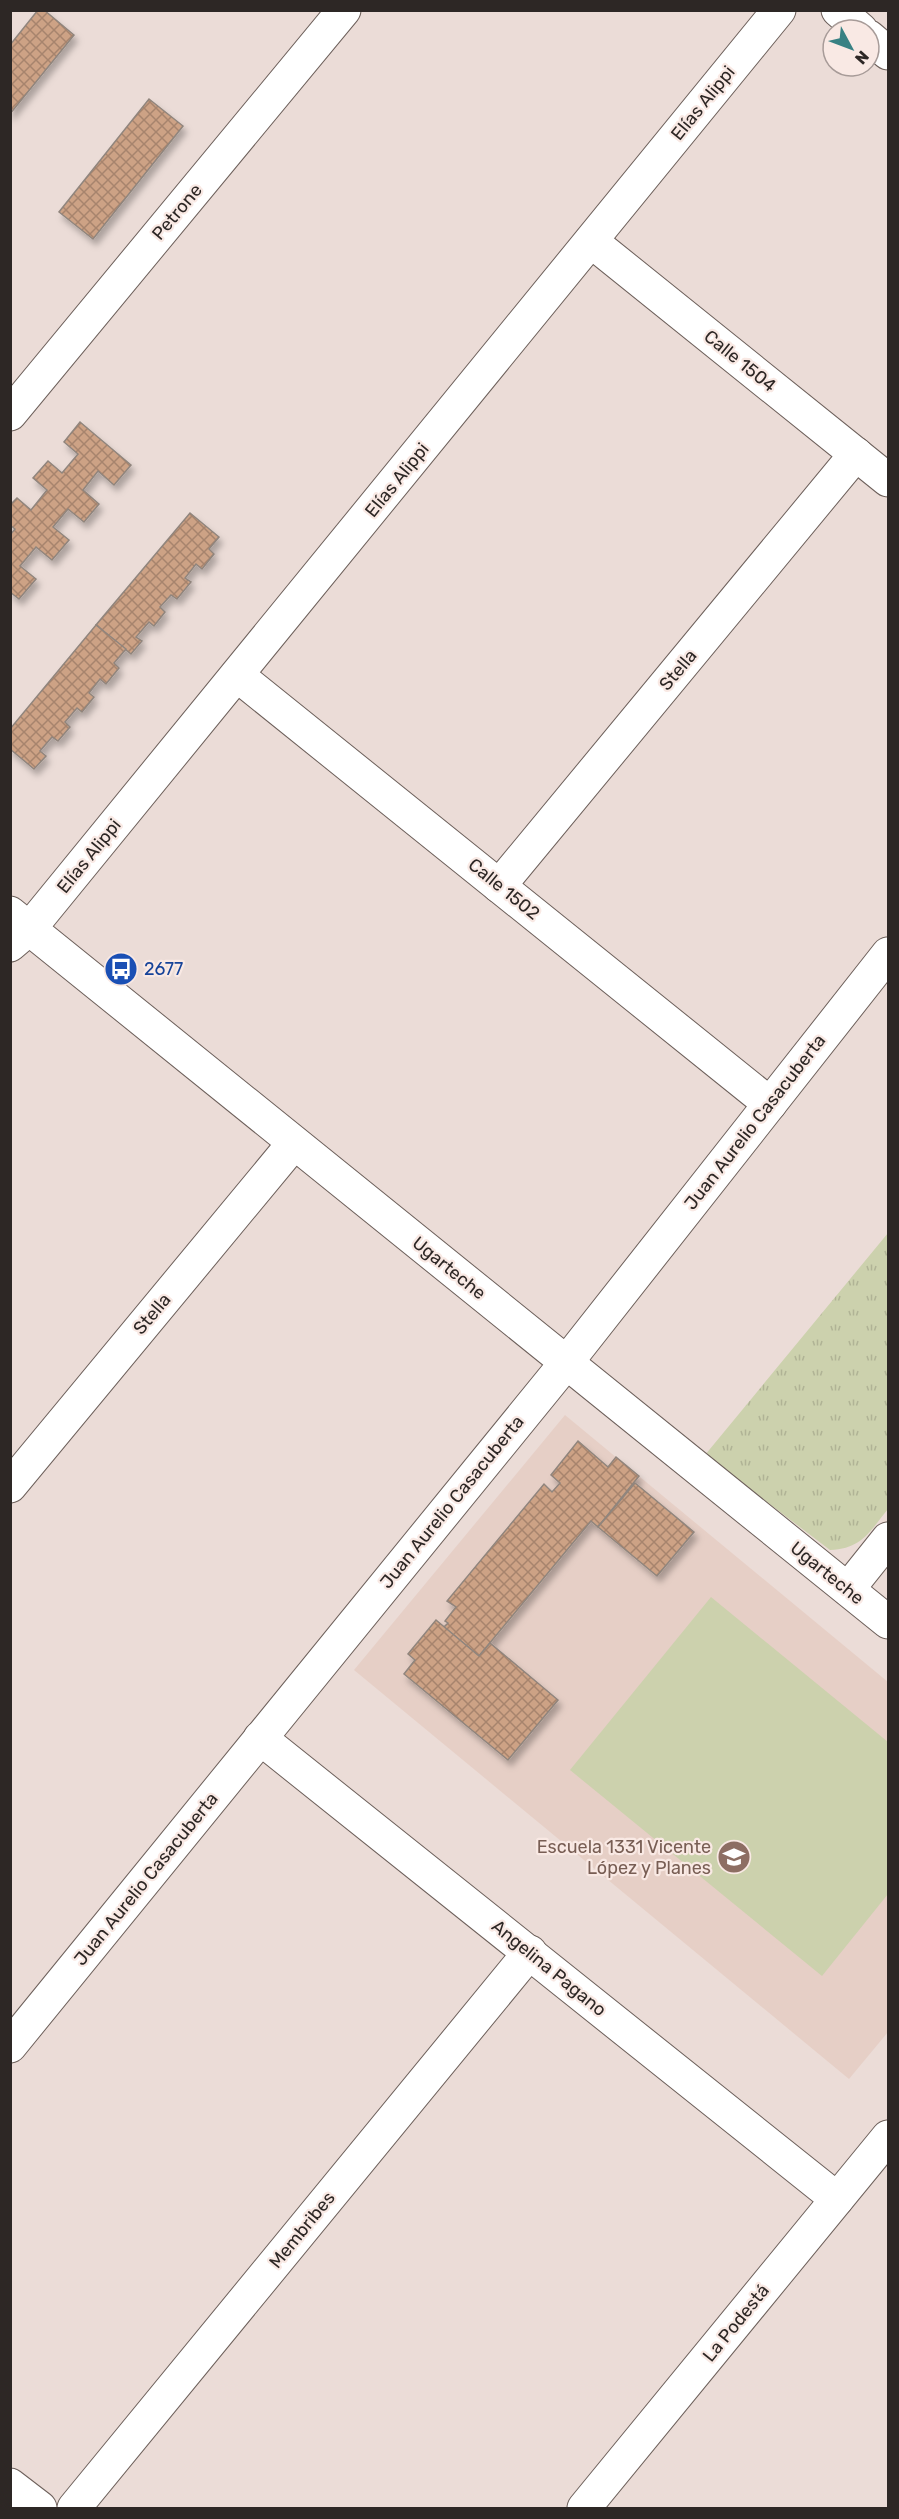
<svg xmlns="http://www.w3.org/2000/svg" width="899" height="2519" viewBox="0 0 899 2519" font-family="Rubik,sans-serif">
	<style>
		.built { fill: #e6cfc6 }
		.grass { fill: url(#grass-tufts) }
		.garden { fill: #ccd1ad }
		.building { fill: url(#building-cross-hatch); stroke: #90857d; stroke-width: 1.5; filter: url(#shadow) }
		.lines { fill: none; stroke-linecap: round; stroke-linejoin: round }
		.minor-casing { stroke: #6d605b; stroke-width: 35 }
		.minor { stroke: #fff; stroke-width: 33 }
		.labels { text-anchor: middle; stroke-width: 4.5; stroke-linejoin: round; paint-order: stroke }
		.street-label { font-size: 18px; fill: #2d2725; stroke: #f9e9e4 }
		.transit-label { font-size: 18px; fill: #164399; stroke: #f9e9e4; text-anchor: start }
		.education-label { font-size: 18px; fill: #785e54; stroke: #f9e9e4; text-anchor: end }
	</style>
	<defs>
		<pattern id="grass-tufts" width="24" height="20" patternUnits="userSpaceOnUse" patternTransform="scale(1.5)"><rect width="24" height="20" fill="#ccd1ad"/><path d="M3 7l-1-3M5 7V3M7 7l1-3M15 17l-1-3M17 17v-4M19 17l1-3" fill="none" stroke="#b0b395"/></pattern>
		<pattern id="building-cross-hatch" width="8" height="8" patternUnits="userSpaceOnUse" patternTransform="scale(1.5)"><rect width="8" height="8" fill="#cda285"/><path d="M0 0l8 8M0 8l8-8" fill="none" stroke="#a7846d"/></pattern>
		<filter id="shadow"><feDropShadow dx="3.5" dy="6" stdDeviation="3" flood-color="#0004"/></filter>
	</defs>
	<rect width="100%" height="100%" fill="#ebdcd7"/>
	<path class="built" d="M565,1415L888,1682V2032L849,2079L354,1670Z"/>
	<path class="grass" d="M888,1233V1509C870,1531 862,1549 830,1550L705,1455Z"/>
	<path class="garden" d="M711,1597L888,1742V1894L822,1976L570,1770Z"/>
	<g class="building">
		<path d="M38,10H44L74,35L10,114V45Z"/>
		<path d="M149,99L183,126L93,239L59,212Z"/>
		<path d="M80,422L131,465L114,485L98,471L83,490L99,504L84,522L68,509L53,527L69,540L52,560L36,547L20,566L36,579L19,599L10,592V535L15,529L10,525V505L17,498L31,510L47,490L33,478L48,461L62,473L78,454L64,442Z"/>
		<path d="M190,513L219,537L209,549L214,554L202,569L196,564L185,578L191,582L177,599L171,595L160,607L165,612L154,626L149,622L136,637L142,641L131,654L96,625Z"/>
		<path d="M96,625L126,649L114,663L119,668L106,684L100,679L89,693L94,697L82,712L77,708L65,722L70,727L58,741L52,737L40,751L46,756L34,769L10,749V729Z"/>
		<path d="M578,1441L608,1467L616,1457L639,1476L598,1527L591,1521L479,1656L444,1627L448,1623L445,1621L456,1607L447,1601L544,1484L552,1492L560,1483L551,1475Z"/>
		<path d="M635,1483L694,1532L657,1576L598,1527Z"/>
		<path d="M436,1620L479,1656L490,1643L558,1700L508,1760L404,1674L415,1660L408,1654Z"/>
	</g>
	<g class="lines">
		<defs>
			<g id="minor">
				<path d="M838,10L861,30"/>
				<path d="M869,37L888,53"/>
				<path d="M591,241L888,480"/>
				<path d="M10,414L344,10"/>
				<path d="M237,675L770,1104"/>
				<path d="M499,886L856,454"/>
				<path d="M10,913L888,1622"/>
				<path d="M10,945L30,928L779,10"/>
				<path d="M10,1486L294,1143"/>
				<path d="M848,1589L888,1539"/>
				<path d="M260,1738L837,2199"/>
				<path d="M10,2046L566,1363L888,954"/>
				<path d="M10,2485L40,2508"/>
				<path d="M74,2508L530,1952"/>
				<path d="M584,2508L888,2137"/>
			</g>
		</defs>
		<use href="#minor" class="minor-casing"/>
		<use href="#minor" class="minor"/>
	</g>
	<defs>
		<symbol id="bus-disc" viewBox="-11 -11 22 22"><circle r="9.5" fill="#1a4fb4" stroke="#f9e9e4"/><path d="M-5-6H5V4H4V6H2V4H-2V6H-4V4H-5ZM-3.5-4V0h7V-4ZM-3.5 1.2v1.5H-2V1.2ZM2 1.2v1.5H3.5V1.2Z" fill="#fff"/></symbol>
		<symbol id="school-disc" viewBox="-11 -11 22 22"><circle r="9.5" fill="#8d6e63" stroke="#f9e9e4"/><path d="M0-5L7-2L0 1L-7-2ZM-4 1L0 2.5L4 1V4Q0 6-4 4Z" fill="#fff"/></symbol>
	</defs>
	<g fill-rule="evenodd">
		<use href="#bus-disc" x="102" y="950" width="38" height="38"/>
		<use href="#school-disc" x="715" y="1838" width="38" height="38"/>
	</g>
	<g class="labels">
		<g class="street-label">
			<text transform="translate(703 103) rotate(-51)" y="6">Elías Alippi</text>
			<text transform="translate(177 212) rotate(-50)" y="6">Petrone</text>
			<text transform="translate(740 361) rotate(39)" y="6">Calle 1504</text>
			<text transform="translate(397 480) rotate(-51)" y="6">Elías Alippi</text>
			<text transform="translate(678 670) rotate(-50)" y="6">Stella</text>
			<text transform="translate(89 856) rotate(-51)" y="6">Elías Alippi</text>
			<text transform="translate(504 889) rotate(39)" y="6">Calle 1502</text>
			<text transform="translate(755 1122) rotate(-52)" y="6">Juan Aurelio Casacuberta</text>
			<text transform="translate(449 1268) rotate(39)" y="6">Ugarteche</text>
			<text transform="translate(152 1314) rotate(-50)" y="6">Stella</text>
			<text transform="translate(452 1502) rotate(-51)" y="6">Juan Aurelio Casacuberta</text>
			<text transform="translate(827 1573) rotate(39)" y="6">Ugarteche</text>
			<text transform="translate(146 1879) rotate(-51)" y="6">Juan Aurelio Casacuberta</text>
			<text transform="translate(549 1968) rotate(39)" y="6">Angelina Pagano</text>
			<text transform="translate(302 2230) rotate(-51)" y="6">Membribes</text>
			<text transform="translate(736 2323) rotate(-51)" y="6">La Podestá</text>
		</g>
		<g class="transit-label">
			<text x="144" y="975">2677</text>
		</g>
		<g class="education-label">
			<text x="711" y="1853">Escuela 1331 Vicente<tspan x="711" dy="21">López y Planes</tspan></text>
		</g>
	</g>
	<rect width="899" height="2519" fill="none" stroke="#2d2725" stroke-width="24"/>
	<g transform="translate(851 48) rotate(131)"><circle r="28" fill="#f9e9e4" stroke="#a79b98" stroke-width="1.5"/>
	<path d="M0-4.5L10 22L0 15L-10 22Z" fill="#388183"/>
	<text y="-9" font-size="16" font-weight="bold" text-anchor="middle" fill="#2d2725">N</text>
	</g>
</svg>
